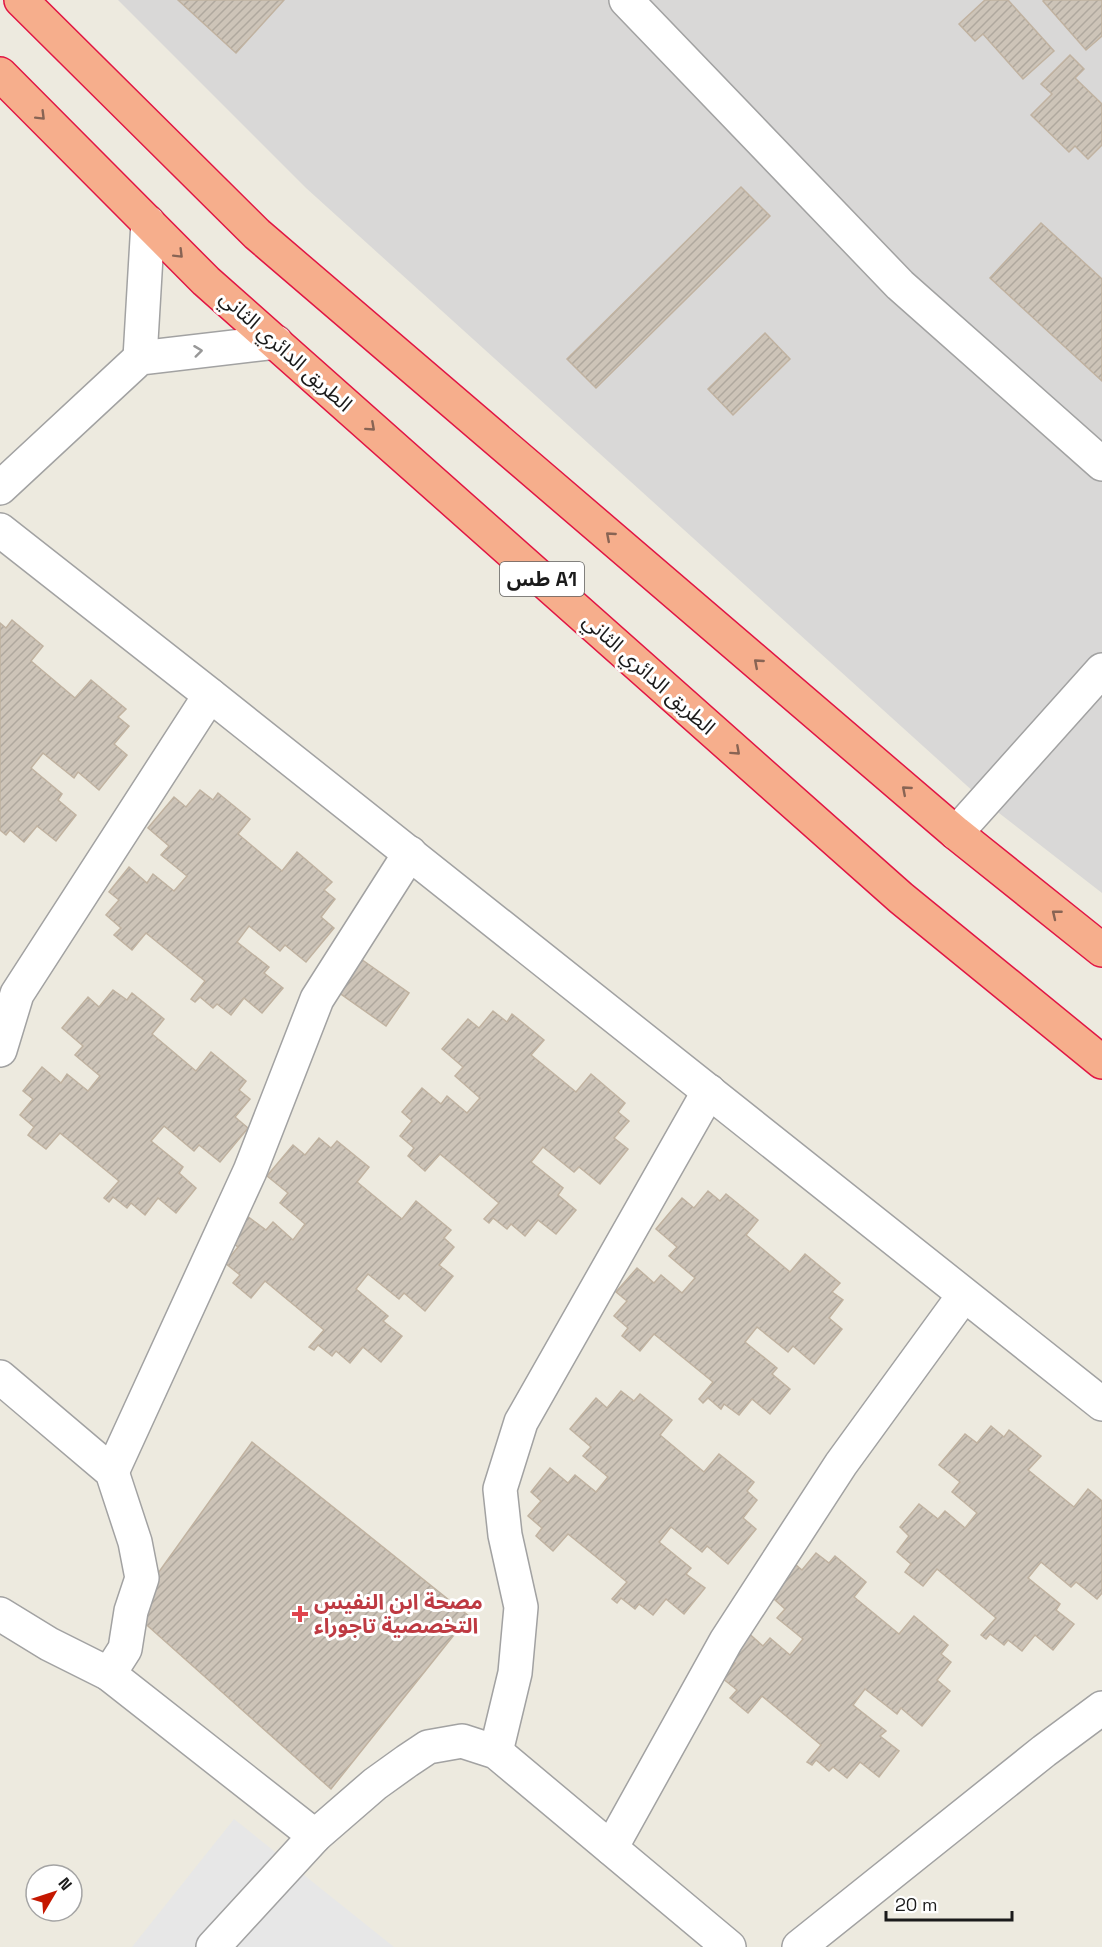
<svg xmlns="http://www.w3.org/2000/svg" width="1102" height="1947" viewBox="0 0 1102 1947" font-family="'Space Grotesk','Noto Sans Arabic',sans-serif">
	<style>
		.residential { fill: #d9d8d7 }
		.parking { fill: #e7e7e7 }
		.building { fill: url(#building-hatch); stroke: #c0b2a0; stroke-width: 1.5 }
		.lines { fill: none; stroke-linecap: round; stroke-linejoin: round }
		.minor-casing { stroke: #a2a2a2; stroke-width: 36 }
		.trunk-casing { stroke: #e11644; stroke-width: 36 }
		.minor { stroke: #fff; stroke-width: 33 }
		.trunk { stroke: #f6ae8c; stroke-width: 33 }
		.oneway { stroke: #886454 }
		.oneway2 { stroke: #989898 }
		.health-dot { fill: #e0444e; stroke: #fff; stroke-width: 2 }
		.labels { text-anchor: middle; stroke-width: 6; stroke-linejoin: round; paint-order: stroke }
		.shield { fill: #fff; stroke: #5f5f5f; stroke-width: 1.5 }
		.shield-label { font-size: 20px; font-weight: bold; fill: #1b1b1b }
		.street-label { font-size: 21px; fill: #1b1b1b; stroke: #fff }
		.health-label { font-size: 21px; font-weight: bold; fill: #be3a42; stroke: #fff; text-anchor: start }
	</style>
	<defs>
		<pattern id="building-hatch" width="6" height="6" patternUnits="userSpaceOnUse" patternTransform="scale(1.5)"><rect width="6" height="6" fill="#cdc4b8"/><path d="M-1 1l2-2M0 6l6-6M5 7l2-2" fill="none" stroke="#afa89e"/></pattern>
	</defs>
	<rect width="100%" height="100%" fill="#edeadf"/>
	<path class="residential" d="M118,0H1102V893L986,803L306,188Z"/>
	<path class="parking" d="M234,1819L394,1947H132Z"/>
	<g class="building">
		<path d="M178,0H284L236,53Z"/>
		<path d="M985,0H1008L1054,51L1023,79L983,34L975,41L959,24Z"/>
		<path d="M1044,0H1102V36L1086,50L1043,1Z"/>
		<path d="M1070,55L1084,69L1075,78L1102,104V145L1088,159L1075,146L1069,152L1031,115L1052,94L1041,84Z"/>
		<path d="M741,187L770,216L596,388L567,359Z"/>
		<path d="M1041,223L1102,279V381L990,278Z"/>
		<path d="M765,333L790,359L733,415L708,389Z"/>
		<path d="M12,620L43,646L31,661L75,698L91,680L126,709L118,717L129,726L114,744L127,755L99,790L78,772L74,778L43,753L31,768L62,794L58,800L76,815L56,841L37,826L24,842L10,830L6,835L0,830V623L6,628Z"/>
		<path d="M200,790L213,800L218,793L250,819L238,834L282,871L297,852L332,882L324,890L335,899L321,917L334,928L306,962L285,945L280,951L249,926L237,942L269,967L264,973L283,988L262,1013L244,998L231,1015L217,1004L213,1008L200,997L195,1002L191,999L205,981L146,933L132,950L114,935L121,928L106,915L119,900L109,892L129,867L147,883L153,874L174,891L187,876L161,855L169,846L148,828L174,797L186,807Z"/>
		<path d="M361,959L409,993L386,1026L338,992Z"/>
		<path d="M113,990L127,1000L132,993L164,1019L152,1034L196,1071L211,1052L246,1081L239,1090L250,1099L235,1117L248,1128L220,1162L199,1145L194,1151L164,1126L151,1141L183,1167L179,1173L196,1188L176,1213L158,1198L145,1215L131,1203L127,1208L113,1197L109,1202L104,1198L119,1181L60,1133L46,1149L28,1135L34,1127L20,1115L33,1099L23,1091L42,1067L61,1083L67,1074L88,1091L100,1076L75,1055L83,1046L62,1028L88,997L99,1007Z"/>
		<path d="M493,1011L507,1022L512,1014L544,1040L531,1055L576,1092L591,1074L625,1103L618,1112L629,1121L614,1138L628,1149L600,1184L579,1167L574,1172L543,1147L531,1162L563,1188L558,1195L576,1210L556,1234L538,1220L525,1236L511,1224L507,1229L493,1218L489,1223L484,1219L499,1203L440,1154L425,1171L408,1156L414,1148L400,1136L412,1121L402,1112L422,1088L441,1104L447,1096L467,1113L480,1098L455,1076L463,1067L442,1049L468,1019L479,1028Z"/>
		<path d="M319,1138L331,1148L337,1141L369,1167L357,1182L402,1219L416,1201L451,1230L444,1238L454,1247L439,1265L453,1276L425,1311L404,1293L399,1299L368,1274L356,1289L388,1316L383,1321L402,1336L381,1362L363,1347L350,1363L336,1351L332,1356L318,1345L314,1350L309,1347L324,1330L265,1281L251,1298L233,1283L240,1275L225,1263L238,1247L228,1239L247,1216L266,1230L273,1222L293,1240L305,1224L280,1203L288,1193L267,1176L293,1145L305,1155Z"/>
		<path d="M708,1191L720,1201L726,1194L758,1220L746,1235L790,1272L805,1254L840,1283L832,1292L843,1300L829,1318L842,1329L814,1364L793,1346L788,1352L757,1327L745,1342L777,1368L772,1374L790,1389L770,1414L752,1399L739,1415L724,1404L721,1409L708,1398L703,1403L699,1399L713,1382L654,1334L640,1351L622,1336L628,1328L614,1316L627,1301L616,1292L637,1268L654,1283L661,1275L682,1293L695,1278L669,1256L677,1247L656,1229L682,1198L694,1208Z"/>
		<path d="M621,1391L634,1401L640,1394L672,1420L660,1435L704,1472L719,1454L754,1482L747,1491L757,1500L743,1518L756,1529L728,1564L707,1546L702,1552L671,1527L659,1542L691,1568L686,1574L705,1588L684,1614L666,1599L653,1615L639,1604L635,1609L621,1598L617,1603L612,1599L627,1582L568,1534L553,1551L536,1536L542,1528L528,1516L541,1501L531,1492L550,1468L568,1483L575,1475L596,1492L608,1477L583,1456L591,1447L570,1429L596,1398L607,1408Z"/>
		<path d="M991,1426L1004,1437L1009,1430L1041,1456L1028,1470L1074,1507L1088,1489L1102,1501V1593L1097,1599L1076,1582L1071,1587L1041,1562L1028,1578L1060,1604L1056,1610L1074,1624L1053,1650L1035,1635L1022,1651L1008,1640L1004,1645L990,1634L986,1639L981,1635L996,1618L937,1569L923,1586L905,1572L911,1564L897,1552L909,1536L900,1527L919,1504L938,1519L945,1511L965,1528L977,1513L952,1492L960,1482L939,1465L965,1434L977,1443Z"/>
		<path d="M252,1442L469,1616L331,1789L131,1611Z"/>
		<path d="M816,1553L829,1563L835,1556L866,1582L854,1597L899,1634L914,1616L948,1645L941,1654L951,1662L937,1680L950,1691L922,1726L901,1708L897,1714L865,1689L853,1705L886,1731L880,1736L899,1751L879,1777L860,1762L847,1778L833,1767L829,1771L816,1760L812,1765L807,1762L821,1745L762,1696L748,1713L730,1698L737,1690L722,1678L735,1663L725,1654L745,1630L763,1646L770,1638L790,1655L803,1639L777,1618L785,1609L765,1591L790,1560L802,1570Z"/>
	</g>
	<g class="lines">
		<defs>
			<g id="minor">
				<path d="M626,0L900,285L1102,464"/>
				<path d="M140,358L148,222"/>
				<path d="M0,488L140,358L276,342"/>
				<path d="M0,530L210,695L1102,1404"/>
				<path d="M956,833L1102,670"/>
				<path d="M0,1050L17,994L210,695"/>
				<path d="M0,1377L112,1472L135,1542L142,1578L131,1611L125,1649L109,1674"/>
				<path d="M112,1472L250,1171L317,999L410,853"/>
				<path d="M0,1614L49,1644L109,1674L315,1836"/>
				<path d="M496,1752L515,1673L521,1607L505,1535L500,1489L521,1422L709,1091"/>
				<path d="M611,1848L726,1641L841,1464L964,1295"/>
				<path d="M213,1947L315,1836L375,1784L407,1761L428,1747L462,1741L496,1752L729,1947"/>
				<path d="M799,1947L1044,1751L1102,1708"/>
			</g>
			<g id="trunk">
				<path d="M21,0L257,234L956,833L1102,950"/>
				<path d="M0,74L206,281L901,898L1102,1062"/>
			</g>
		</defs>
		<use href="#minor" class="minor-casing"/>
		<use href="#trunk" class="trunk-casing"/>
		<use href="#minor" class="minor"/>
		<use href="#trunk" class="trunk"/>
	</g>
	<defs><path id="oneway-chevron" d="M-2-3.5L2.5 0L-2 3.5" fill="none" stroke-width="1.6" stroke-linecap="round" stroke-linejoin="round" transform="scale(1.5)"/></defs>
	<g class="oneway">
		<use href="#oneway-chevron" transform="translate(41 116) rotate(45)"/>
		<use href="#oneway-chevron" transform="translate(179 254) rotate(45)"/>
		<use href="#oneway-chevron" transform="translate(371 427) rotate(42)"/>
		<use href="#oneway-chevron" transform="translate(610 536) rotate(-139)"/>
		<use href="#oneway-chevron" transform="translate(758 663) rotate(-139)"/>
		<use href="#oneway-chevron" transform="translate(736 751) rotate(42)"/>
		<use href="#oneway-chevron" transform="translate(906 790) rotate(-139)"/>
		<use href="#oneway-chevron" transform="translate(1056 914) rotate(-141)"/>
	</g>
	<use class="oneway2" href="#oneway-chevron" transform="translate(198 351) rotate(-7)"/>
	<path class="health-dot" d="M297 1605h6v6h6v6h-6v6h-6v-6h-6v-6h6z"/>
	<g class="labels">
		<rect class="shield" x="500" y="562" width="84" height="34" rx="4.5"/>
		<g class="shield-label">
			<text x="542" y="586">طس A1</text>
		</g>
		<g class="street-label">
			<text transform="translate(286 351) rotate(42)" y="7">الطريق الدائري الثاني</text>
			<text transform="translate(649 674) rotate(42)" y="7">الطريق الدائري الثاني</text>
		</g>
		<g class="health-label">
			<text x="314" y="1609">مصحة ابن النفيس<tspan x="314" dy="24">التخصصية تاجوراء</tspan></text>
		</g>
	</g>
	<g transform="translate(54 1893) rotate(51)"><circle r="28" fill="#ffffff" stroke="#a4a4a4" stroke-width="1.5"/>
	<path d="M0-4.5L10 22L0 15L-10 22Z" fill="#c51700"/>
	<text y="-9" font-size="16" font-weight="bold" text-anchor="middle" fill="#1b1b1b">N</text>
	</g>
	<path d="M886 1911v9h126v-9" fill="none" stroke="#1b1b1b" stroke-width="3"/>
	<text x="895" y="1911" font-size="18" fill="#1b1b1b" stroke="#ffffff" stroke-width="4.5" paint-order="stroke">20 m</text>
</svg>
